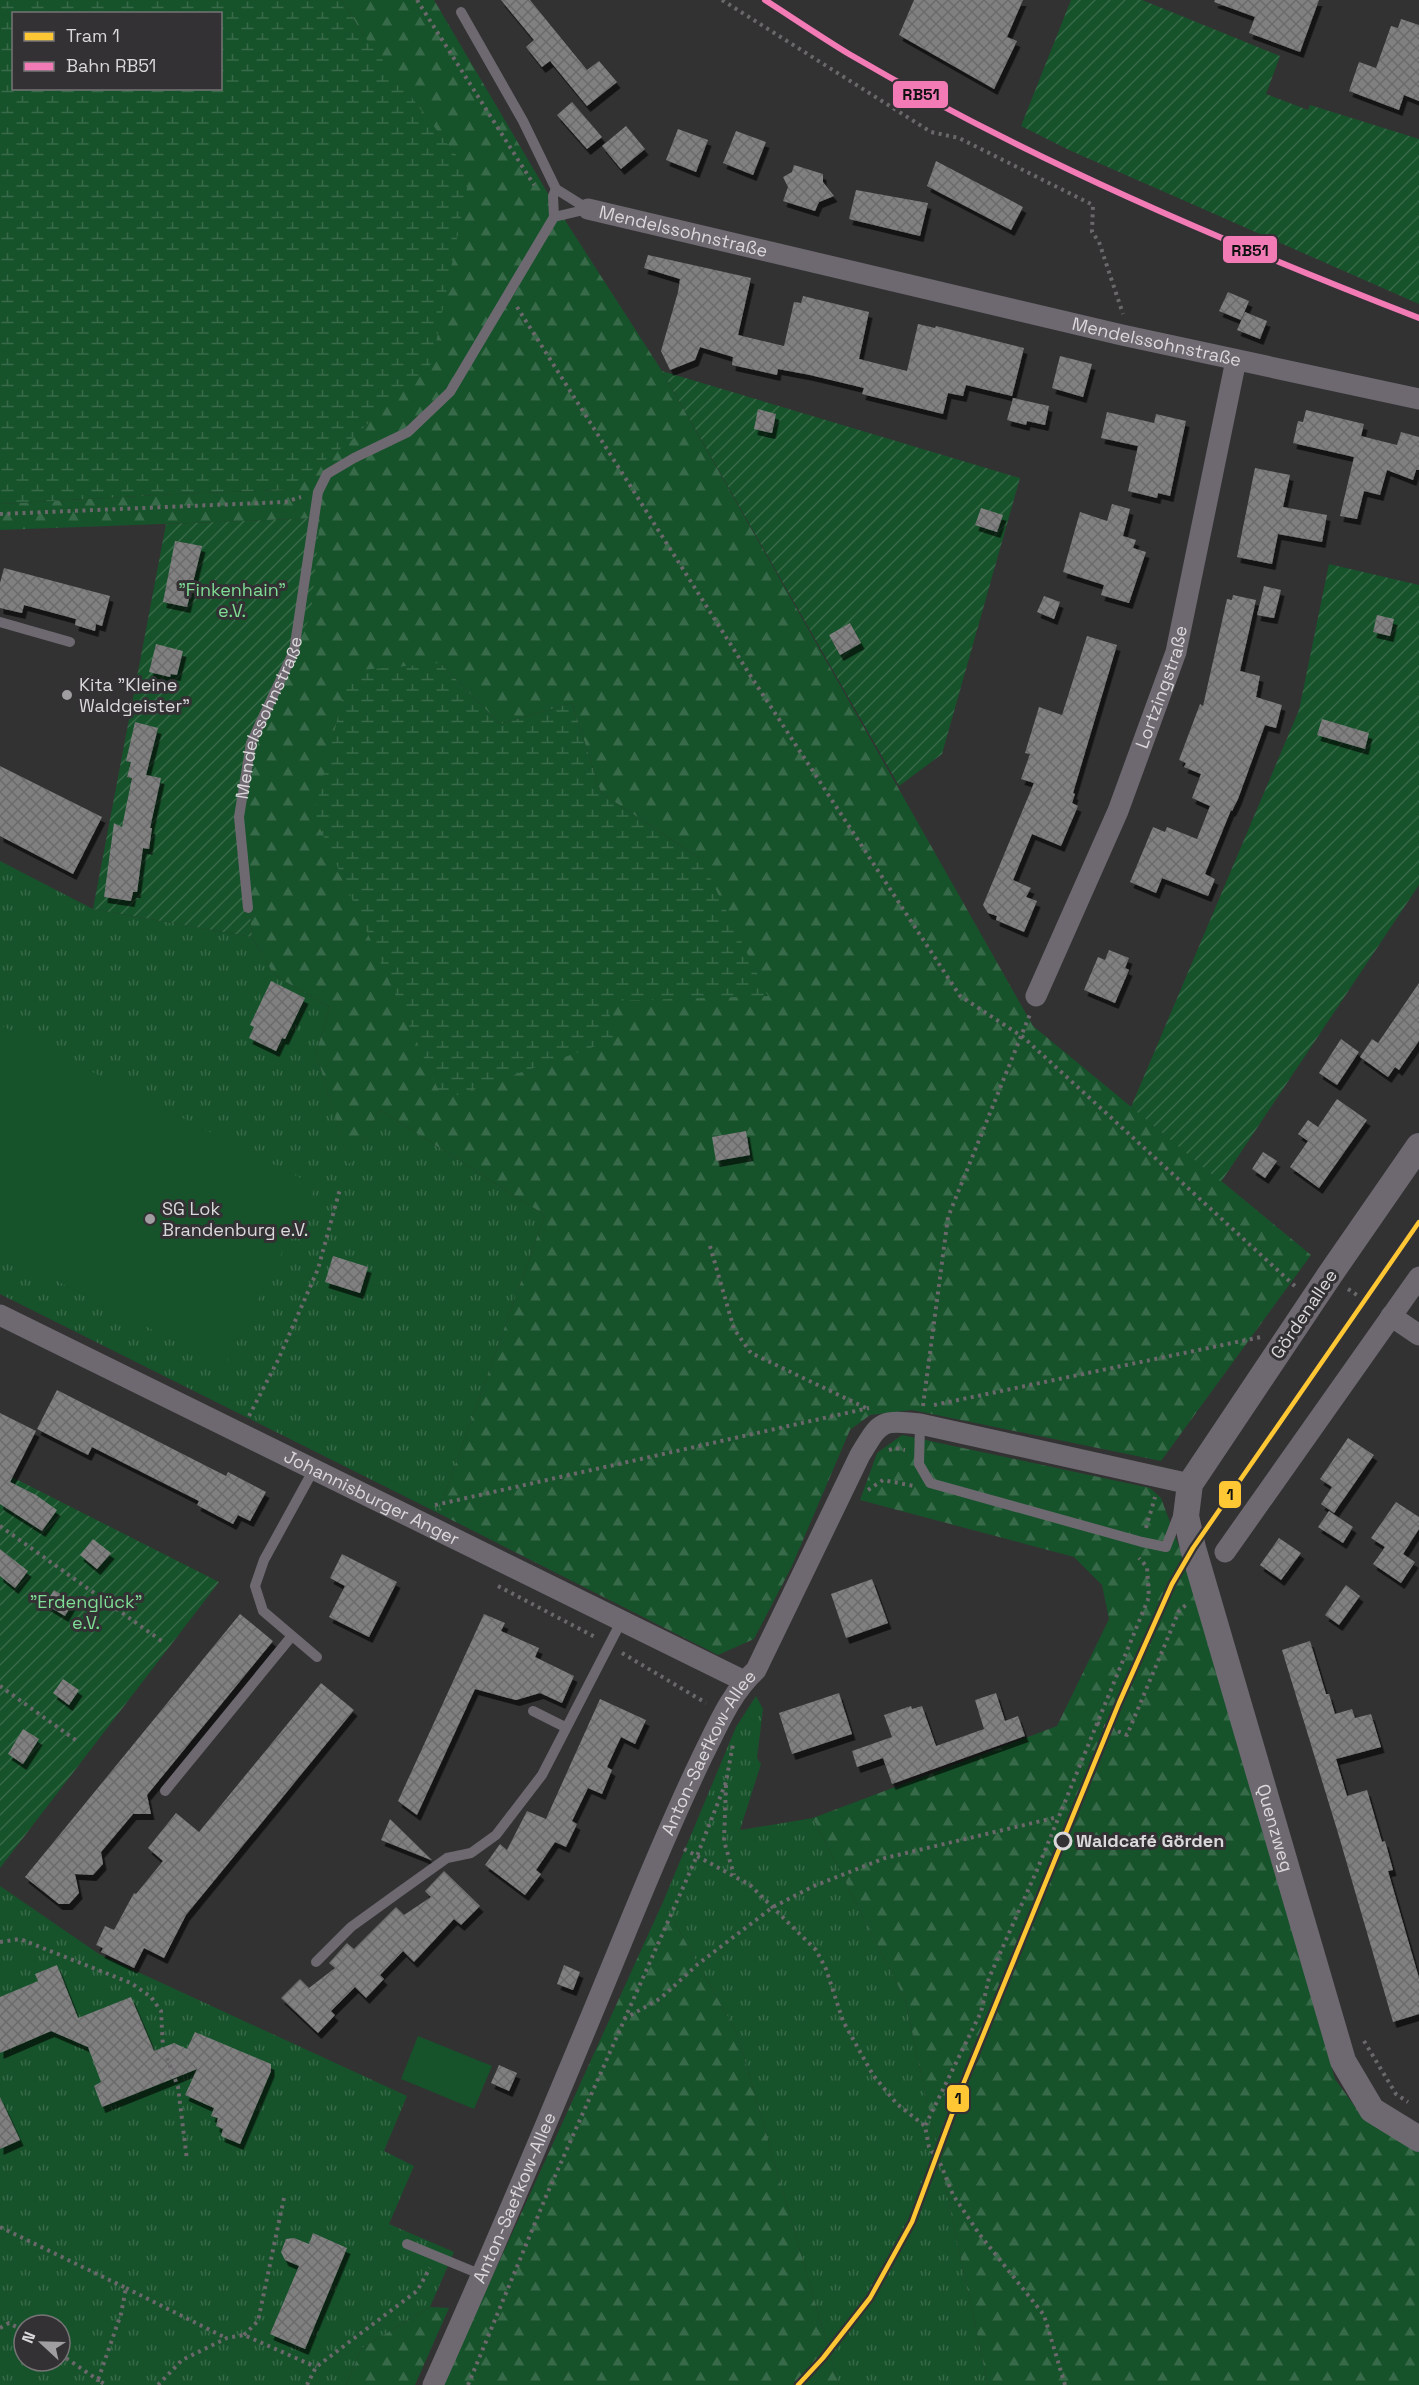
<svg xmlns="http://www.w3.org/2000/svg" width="1419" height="2385" viewBox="0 0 1419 2385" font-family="'Space Grotesk',sans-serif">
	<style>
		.grass { fill: url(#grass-tufts); fill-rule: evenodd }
		.forest { fill: url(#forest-firs); fill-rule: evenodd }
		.wetland { fill: url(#wetland-marsh); fill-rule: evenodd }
		.garden { fill: url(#garden-furrows) }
		.pitch { fill: #16522a }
		.building { fill: url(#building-cross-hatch); filter: url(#shadow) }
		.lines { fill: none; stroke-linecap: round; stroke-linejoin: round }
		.path { stroke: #6b686c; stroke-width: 4; stroke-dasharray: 3 4.5; stroke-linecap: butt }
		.service { stroke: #6e6971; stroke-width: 10 }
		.minor { stroke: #6e6971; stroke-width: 21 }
		.tertiary { stroke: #6e6971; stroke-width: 26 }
		.rail-1-casing { stroke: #333134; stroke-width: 10 }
		.rail-1 { stroke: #f27bb6; stroke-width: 6 }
		.tram-1-casing { stroke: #333134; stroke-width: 9 }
		.tram-1 { stroke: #ffc734; stroke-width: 4.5 }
		.poi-dot { fill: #a09ea0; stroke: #333134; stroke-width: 2 }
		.stop-dot { fill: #333134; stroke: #dad8da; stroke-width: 3 }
		.labels { text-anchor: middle; stroke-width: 6; stroke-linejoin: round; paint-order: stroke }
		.street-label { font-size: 18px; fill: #dad8da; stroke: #333134 }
		.park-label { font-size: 18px; fill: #7fdd95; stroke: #333134 }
		.poi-label { font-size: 18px; fill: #dad8da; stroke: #333134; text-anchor: start }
		.stop-label { font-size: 18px; font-weight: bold; fill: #dad8da; stroke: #333134; text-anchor: start }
		.line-badge { stroke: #333134; stroke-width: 2 }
		.pale-badge-label { font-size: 16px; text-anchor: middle; font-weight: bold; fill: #111 }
	</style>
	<defs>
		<pattern id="grass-tufts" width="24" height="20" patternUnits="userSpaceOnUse" patternTransform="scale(1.5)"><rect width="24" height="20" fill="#16522a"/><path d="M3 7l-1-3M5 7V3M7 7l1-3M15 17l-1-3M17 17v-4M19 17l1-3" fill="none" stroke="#376a48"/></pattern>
		<pattern id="forest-firs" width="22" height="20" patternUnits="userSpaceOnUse" patternTransform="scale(1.5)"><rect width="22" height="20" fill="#16522a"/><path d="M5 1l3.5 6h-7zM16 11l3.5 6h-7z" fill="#376a48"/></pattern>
		<pattern id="wetland-marsh" width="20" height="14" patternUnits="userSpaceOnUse" patternTransform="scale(1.5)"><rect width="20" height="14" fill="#16522a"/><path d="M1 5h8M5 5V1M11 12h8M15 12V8" fill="none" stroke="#376a48"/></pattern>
		<pattern id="garden-furrows" width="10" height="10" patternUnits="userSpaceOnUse" patternTransform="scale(1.5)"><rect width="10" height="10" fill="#16522a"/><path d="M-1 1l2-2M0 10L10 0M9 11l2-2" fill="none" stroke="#376a48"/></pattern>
		<pattern id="building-cross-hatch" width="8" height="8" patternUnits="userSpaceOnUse" patternTransform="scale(1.5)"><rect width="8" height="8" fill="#818081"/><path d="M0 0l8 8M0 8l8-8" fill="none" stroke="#6b6a6b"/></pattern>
		<filter id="shadow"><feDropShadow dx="3.5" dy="6" stdDeviation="0" flood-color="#0009"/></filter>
	</defs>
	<rect width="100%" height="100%" fill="#333233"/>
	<g class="grass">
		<path d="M0,861L93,909L252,937L274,975L330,1007L316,1053L349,1163L380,1110L545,1215L438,1513L0,1294Z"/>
		<path d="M756,1696L763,1709L757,1758L761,1764L740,1830L813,1818L905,1999L988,2385H839L737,2033L663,1902L736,1727Z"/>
		<path d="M0,1886L99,1954L407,2096L384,2151L414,2166L389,2224L454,2252L430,2307L362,2348L346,2385H0ZM24,2325H60V2361H24Z"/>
	</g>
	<g class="forest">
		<path d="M342,0H434L550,197L662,371L1033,1026L1311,1255L1161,1461L912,1410L870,1415L850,1430L792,1566L754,1639L718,1655L438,1513L545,1215L380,1110L349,1164L316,1053L330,1007L274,975L252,937L242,821L260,731L320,518L0,530V504L175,494L285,490L364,36ZM440,663L500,724L572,703L601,793L701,859L608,1001Z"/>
		<path d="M902,1435L1150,1488L1161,1498L1193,1584L1335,2079L1363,2118L1419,2151V2385H988L905,1999L813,1818L1057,1726L1109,1619L1102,1585L1074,1557L860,1500L877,1453Z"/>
		<path d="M663,1902L737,2033L839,2385H443Z"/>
		<path d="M430,2307L449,2308L415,2385H346L362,2348Z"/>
	</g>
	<g class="wetland">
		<path d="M0,0H342L364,36L470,173L432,363L344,446L285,490L175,494L0,504ZM14,14H220V88H14Z"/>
		<path d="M440,663L500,724L572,703L601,793L701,859L768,996L608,1001L613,1040L443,1100L314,815L349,671Z"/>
	</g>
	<g class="garden">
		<path d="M1071,0H1142L1280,56L1266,94L1308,110L1310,105L1419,139V304L1069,150L1021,126Z"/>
		<path d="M662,371L1020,478L942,754L899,786Z"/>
		<path d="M320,518L311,614L260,731L242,821L252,937L93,909L166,524Z"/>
		<path d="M1329,564L1419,585V885L1221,1182L1131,1107L1299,710Z"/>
		<path d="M0,1471L219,1582L0,1868Z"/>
	</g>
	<g class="pitch">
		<path d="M0,1025L316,1186L224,1366L0,1252Z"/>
		<path d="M418,2036L492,2066L474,2109L401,2079Z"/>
	</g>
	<g class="building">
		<path d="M501,0H530L587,70L599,61L617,82L587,106L550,61L542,67L526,47L534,40Z"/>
		<path d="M914,0H1023L1007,37L1017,41L994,89L899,35Z"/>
		<path d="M1215,0H1319L1300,52L1249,33L1255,17L1214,2Z"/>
		<path d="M1401,19L1419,25V101L1404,95L1399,110L1349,91L1359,62L1376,68L1391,26L1398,28Z"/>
		<path d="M572,102L602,137L587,149L557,115Z"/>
		<path d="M626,126L645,149L621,169L602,146Z"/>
		<path d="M678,129L708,140L696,172L666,160Z"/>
		<path d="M736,131L766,142L753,175L723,163Z"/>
		<path d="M936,161L1023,207L1011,230L927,186Z"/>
		<path d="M794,165L823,174V182L834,196L819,202L815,211L783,201L788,187L783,177L792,172Z"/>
		<path d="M856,190L928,203L920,236L849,219Z"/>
		<path d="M648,255L751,278L738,335L784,346L794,302L801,303L803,296L869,312L859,359L907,371L918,324L935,328L936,326L1024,348L1012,396L966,385L963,396L948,393L943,414L862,394L864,388L810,375L778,369L777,375L732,365L733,357L700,347L695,360L670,370L661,351L678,292L680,279L644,268Z"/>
		<path d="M1228,292L1249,301L1241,320L1219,311Z"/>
		<path d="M1245,312L1267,321L1260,339L1237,330Z"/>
		<path d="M1060,356L1092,364L1083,397L1052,388Z"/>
		<path d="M1013,398L1049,406L1045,425L1027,421L1026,425L1007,420Z"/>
		<path d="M758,409L776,414L772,433L754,429Z"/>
		<path d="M1306,410L1364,424L1361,436L1397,445L1401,432L1419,437V470H1416L1413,480L1387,470L1380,495L1364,491L1357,519L1340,516L1354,457L1293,443L1298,421L1303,422Z"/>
		<path d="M1107,412L1154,423L1156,414L1186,421L1170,496L1158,493L1157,498L1128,491L1138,446L1101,438Z"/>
		<path d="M1255,468L1290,475L1283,507L1327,515L1322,542L1278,534L1272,564L1237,557Z"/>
		<path d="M1112,504L1130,509L1123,536L1136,540L1133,548L1146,552L1129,603L1101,595L1104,585L1063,572L1080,512L1107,521Z"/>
		<path d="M981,508L1003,515L997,532L975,525Z"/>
		<path d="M175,541L202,546L187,607L163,602Z"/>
		<path d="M4,568L110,596L102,626L96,624L95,631L75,625L76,619L24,605L22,613L0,608V583Z"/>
		<path d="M1264,586L1281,590L1274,618L1257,615Z"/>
		<path d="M1233,595L1256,600L1240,671L1260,676L1256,697L1282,705L1276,728L1265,725L1238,799L1232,811L1231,810L1205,874L1215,879L1208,896L1162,878L1156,893L1130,882L1153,827L1165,832L1167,827L1197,839L1210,806L1192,798L1201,774L1184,767L1186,763L1179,760L1200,704L1203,706L1227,599L1232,600Z"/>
		<path d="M1044,596L1060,602L1054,619L1037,612Z"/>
		<path d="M1377,615L1394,619L1390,636L1373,632Z"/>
		<path d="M850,623L861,643L840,655L829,635Z"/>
		<path d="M1087,636L1117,645L1073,793L1075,794L1072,803L1078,806L1061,846L1032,834L1013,880L1031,888L1026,897L1037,901L1024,932L996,920L997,916L988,913L983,905L1034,783L1021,779L1030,754L1025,753L1039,707L1062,715Z"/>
		<path d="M156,644L183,651L177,675L171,674L170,677L149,672Z"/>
		<path d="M1322,719L1369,733L1365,749L1317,735Z"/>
		<path d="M135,722L158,728L146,775L161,778L150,828H152L149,849L143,848L137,892H133L131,901L104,897L114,823L122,827L132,778L127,777L131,762L126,761Z"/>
		<path d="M0,766L102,817L73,874L0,836Z"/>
		<path d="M1109,950L1129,958L1125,968L1129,970L1115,1003L1084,990L1098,957L1105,960Z"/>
		<path d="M271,981L305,998L285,1039L282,1038L276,1051L249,1038L254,1027L250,1025Z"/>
		<path d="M1419,983V1041L1399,1070L1395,1067L1388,1077L1360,1057L1372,1039L1378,1043Z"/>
		<path d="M1341,1039L1359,1052L1337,1085L1319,1073Z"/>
		<path d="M1337,1099L1367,1120L1319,1188L1290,1167L1308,1141L1298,1134L1308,1120L1318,1127Z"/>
		<path d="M746,1131L750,1155L716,1161L712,1137Z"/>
		<path d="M1263,1152L1277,1161L1265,1178L1252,1169Z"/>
		<path d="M333,1256L368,1267L360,1293L325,1282Z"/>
		<path d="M57,1390L226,1476L228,1472L266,1492L250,1521L238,1515L233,1524L197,1505L199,1501L92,1447L88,1455L37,1429Z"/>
		<path d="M0,1413L36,1431L10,1482L36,1495L57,1510L42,1531L0,1504Z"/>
		<path d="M1348,1438L1374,1455L1334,1513L1321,1504L1332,1487L1320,1479Z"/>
		<path d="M1396,1502L1419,1517V1529L1403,1554L1415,1562L1401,1583L1373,1564L1385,1547L1371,1538Z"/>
		<path d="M1329,1511L1353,1527L1343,1543L1318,1527Z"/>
		<path d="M1279,1538L1301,1553L1281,1580L1260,1565Z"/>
		<path d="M93,1539L111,1553L97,1569L80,1555Z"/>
		<path d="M0,1549L28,1571L15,1588L0,1576Z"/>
		<path d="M342,1554L397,1582L369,1637L329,1617L345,1586L330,1578Z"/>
		<path d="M872,1579L888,1623L846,1638L831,1594Z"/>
		<path d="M1346,1585L1360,1596L1339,1625L1325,1615Z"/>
		<path d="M54,1590L73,1602L65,1616L45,1604Z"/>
		<path d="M240,1614L273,1641L147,1795L151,1814H133L101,1852L103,1864L93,1875L75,1874L79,1893L69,1904H59L25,1877Z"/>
		<path d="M484,1614L505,1623L501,1631L539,1648L535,1657L574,1676L562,1703L540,1693L516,1700L475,1689L417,1815L398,1801Z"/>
		<path d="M1310,1641L1326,1694H1329L1335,1714L1352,1709L1355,1718L1371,1714L1381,1747L1336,1759L1347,1796L1367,1790L1382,1842L1385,1841L1393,1870L1388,1871L1419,1978V2014L1393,2022L1338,1833L1282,1650Z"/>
		<path d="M63,1679L79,1690L69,1705L53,1693Z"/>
		<path d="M321,1683L354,1710L186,1915L164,1958L144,1948L134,1968L101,1952L103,1948L96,1945L105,1926L114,1930L134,1893L136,1894L163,1861L148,1848L176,1813L199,1832Z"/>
		<path d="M839,1693L852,1734L792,1754L779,1713Z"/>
		<path d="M996,1693L1005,1721L1018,1716L1025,1736L892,1784L883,1758L857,1767L852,1751L892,1737L884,1715L911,1706L912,1709L922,1706L936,1746L984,1729L975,1700Z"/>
		<path d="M600,1699L646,1720L635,1744L621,1737L607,1767L612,1770L602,1794L588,1788L572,1821L577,1824L566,1847L555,1842L536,1870L541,1874L525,1895L485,1865L500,1844L507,1850L527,1811L546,1819Z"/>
		<path d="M23,1729L39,1739L23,1764L8,1754Z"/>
		<path d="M390,1819L432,1860H431L381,1840Z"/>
		<path d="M444,1871L480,1906L461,1925L454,1919L414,1962L403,1951L380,1975L384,1979L366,1998L355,1987L331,2011L335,2015L318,2033L281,1998L300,1979L309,1988L335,1968L329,1963L347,1943L354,1949L396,1907L404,1915L431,1897L425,1891Z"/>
		<path d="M57,1965L78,2018L131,1997L154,2051L174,2043L187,2049L195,2032L271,2064V2071L240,2144L221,2136L223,2129L216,2126L218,2118L211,2116L214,2108L185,2095L197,2069L102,2107L94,2086L101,2082L88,2047L51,2031L0,2053V1997L38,1981L35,1974Z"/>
		<path d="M564,1965L580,1972L573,1990L557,1984Z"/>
		<path d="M499,2065L517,2073L509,2091L491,2083Z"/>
		<path d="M0,2097L20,2140L0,2149Z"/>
		<path d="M313,2233L347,2248L305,2349L270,2334L299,2266L285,2260L281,2252L286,2239L294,2238L309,2244Z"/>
	</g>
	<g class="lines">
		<g class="path">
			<path d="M417,0L534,185"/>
			<path d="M722,0L931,132L959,138L1093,205L1092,232L1099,242L1123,314"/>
			<path d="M517,307L750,675L960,996L1023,1037L1296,1287"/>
			<path d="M0,514L285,502L301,497"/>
			<path d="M710,1246L734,1329L751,1353L866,1408"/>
			<path d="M1348,1289L1360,1297"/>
			<path d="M934,1405L1261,1337"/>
			<path d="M923,1406L948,1217L1030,1014"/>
			<path d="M249,1416L278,1360L318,1269L340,1189"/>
			<path d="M889,1450L895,1448L905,1450"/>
			<path d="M868,1490L883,1480L914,1486"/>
			<path d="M435,1505L869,1408"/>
			<path d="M0,1526L163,1642"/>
			<path d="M1146,1528L1155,1497"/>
			<path d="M498,1586L595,1637"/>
			<path d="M622,1653L706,1703"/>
			<path d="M0,1686L77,1741"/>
			<path d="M1097,1723L1127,1735L1179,1611L1187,1604"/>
			<path d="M726,1785L724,1841L734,1875"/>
			<path d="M684,1849L750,1885L816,1950L826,1969L843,2021L873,2075L897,2104L925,2126"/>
			<path d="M0,1942L20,1939L131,1983L151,1997L161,2011L163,2048"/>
			<path d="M624,2019L661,1998L698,1964L773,1907L814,1886L885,1858L1058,1817"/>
			<path d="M1364,2041L1396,2094L1408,2102"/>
			<path d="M167,2058L178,2087L187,2160"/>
			<path d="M0,2227L126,2288L121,2314L98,2380L106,2385"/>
			<path d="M126,2288L226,2338"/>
			<path d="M0,2328L9,2323L24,2331"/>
			<path d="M244,2335L258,2321L284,2198"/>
			<path d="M60,2354L98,2380L97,2385"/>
			<path d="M158,2385L182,2360L227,2338L244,2335L316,2367"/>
			<path d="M307,2385L316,2367L417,2291L430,2268"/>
			<path d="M468,2385L547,2194L697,1856L726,1782L733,1744"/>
			<path d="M1065,2385L1044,2315L980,2235L953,2195L941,2165L929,2147L925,2126L981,2012L989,1978L1037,1870L1149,1597L1147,1567L1139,1558"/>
		</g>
		<g class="service">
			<path d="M461,12L523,121L556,189L588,209"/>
			<path d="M554,217L553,196L556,189"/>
			<path d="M0,622L70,642"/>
			<path id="s1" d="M248,908L239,817L251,743L294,651L318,492L327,474L354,458L408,432L450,392L554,217L588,209"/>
			<path d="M920,1424L919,1464L930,1483L1142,1542L1166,1547L1180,1511"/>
			<path d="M314,1469L264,1560L255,1586L263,1611L317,1657"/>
			<path d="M533,1711L565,1727"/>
			<path d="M165,1791L291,1637"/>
			<path d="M316,1962L351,1927L398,1893L447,1858L471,1853L496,1835L542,1775L622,1620"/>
			<path d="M407,2244L482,2275"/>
		</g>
		<g class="minor">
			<path id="s2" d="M588,209L1122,335L1419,399"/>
			<path id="s3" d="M1036,996L1118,811L1176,652L1236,360"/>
			<path id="s4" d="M0,1315L744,1681"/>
			<path d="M1391,1316L1419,1335"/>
			<path d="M1225,1552L1419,1277"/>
			<path id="s5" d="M433,2385C500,2236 563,2085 625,1934C650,1873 675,1813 703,1755C718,1725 731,1693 756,1670L860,1455C881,1421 879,1420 920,1424L1190,1484"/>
		</g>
		<path class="tertiary" id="s6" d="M1419,1146L1329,1276L1190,1484L1186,1516L1193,1548L1343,2061L1372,2110L1419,2139"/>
		<defs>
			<path id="rail-1" d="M765,0C793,18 821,37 849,54C1030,160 1224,242 1419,318"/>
		</defs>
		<use href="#rail-1" class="rail-1-casing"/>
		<use href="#rail-1" class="rail-1"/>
		<defs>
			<path id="tram-1" d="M798,2385L823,2358L870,2298L912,2222L964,2082L1119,1703L1172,1584L1193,1548L1419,1222"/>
		</defs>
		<use href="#tram-1" class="tram-1-casing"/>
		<use href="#tram-1" class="tram-1"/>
	</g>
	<g class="poi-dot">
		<circle cx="67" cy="695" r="6"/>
		<circle cx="150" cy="1219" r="6"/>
	</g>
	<circle class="stop-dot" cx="1063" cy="1841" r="8"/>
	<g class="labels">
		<g class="street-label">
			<text dy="6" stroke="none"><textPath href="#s2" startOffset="98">Mendelssohnstraße</textPath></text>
			<text dy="6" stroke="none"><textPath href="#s2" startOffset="584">Mendelssohnstraße</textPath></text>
			<text dy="6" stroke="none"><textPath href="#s3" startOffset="334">Lortzingstraße</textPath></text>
			<text dy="6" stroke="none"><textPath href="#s1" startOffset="196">Mendelssohnstraße</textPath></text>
			<text transform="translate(1304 1314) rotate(-56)" y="6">Gördenallee</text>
			<text dy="6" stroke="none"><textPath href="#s4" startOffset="414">Johannisburger Anger</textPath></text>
			<text dy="6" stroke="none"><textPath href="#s5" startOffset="690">Anton-Saefkow-Allee</textPath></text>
			<text dy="6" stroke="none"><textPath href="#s6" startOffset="765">Quenzweg</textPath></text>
			<text dy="6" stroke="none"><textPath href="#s5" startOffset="204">Anton-Saefkow-Allee</textPath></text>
		</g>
		<g class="park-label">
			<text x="232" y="596">"Finkenhain"<tspan x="232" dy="21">e.V.</tspan></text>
			<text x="86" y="1608">"Erdenglück"<tspan x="86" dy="21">e.V.</tspan></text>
		</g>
		<g class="poi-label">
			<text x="79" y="691">Kita "Kleine<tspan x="79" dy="21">Waldgeister"</tspan></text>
			<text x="162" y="1215">SG Lok<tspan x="162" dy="21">Brandenburg e.V.</tspan></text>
		</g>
		<g class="stop-label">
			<text x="1076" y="1847">Waldcafé Görden</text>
		</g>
	</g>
	<g class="line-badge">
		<rect x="892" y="80" width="57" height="29" rx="6" fill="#f27bb6"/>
		<rect x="1222" y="235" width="56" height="29" rx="6" fill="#f27bb6"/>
		<rect x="1218" y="1480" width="24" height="29" rx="6" fill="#ffc734"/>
		<rect x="946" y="2084" width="24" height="29" rx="6" fill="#ffc734"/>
	</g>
	<g class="pale-badge-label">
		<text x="921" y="100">RB51</text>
		<text x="1250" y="256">RB51</text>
		<text x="1230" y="1500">1</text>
		<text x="958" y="2104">1</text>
	</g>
	<rect x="12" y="12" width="210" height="78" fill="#333134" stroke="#767476" stroke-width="1.5"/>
	<rect x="24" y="32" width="30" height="9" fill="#ffc734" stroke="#767476" stroke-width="1.5"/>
	<text x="66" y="42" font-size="18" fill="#dad8da">Tram 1</text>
	<rect x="24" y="62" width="30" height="9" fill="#f27bb6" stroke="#767476" stroke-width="1.5"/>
	<text x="66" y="72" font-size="18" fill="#dad8da">Bahn RB51</text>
	<g transform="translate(42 2343) rotate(292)"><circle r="28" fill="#333134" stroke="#767476" stroke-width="1.5"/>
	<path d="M0-4.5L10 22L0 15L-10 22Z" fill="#a09ea0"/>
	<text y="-9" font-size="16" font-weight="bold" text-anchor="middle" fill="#dad8da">N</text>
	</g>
</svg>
